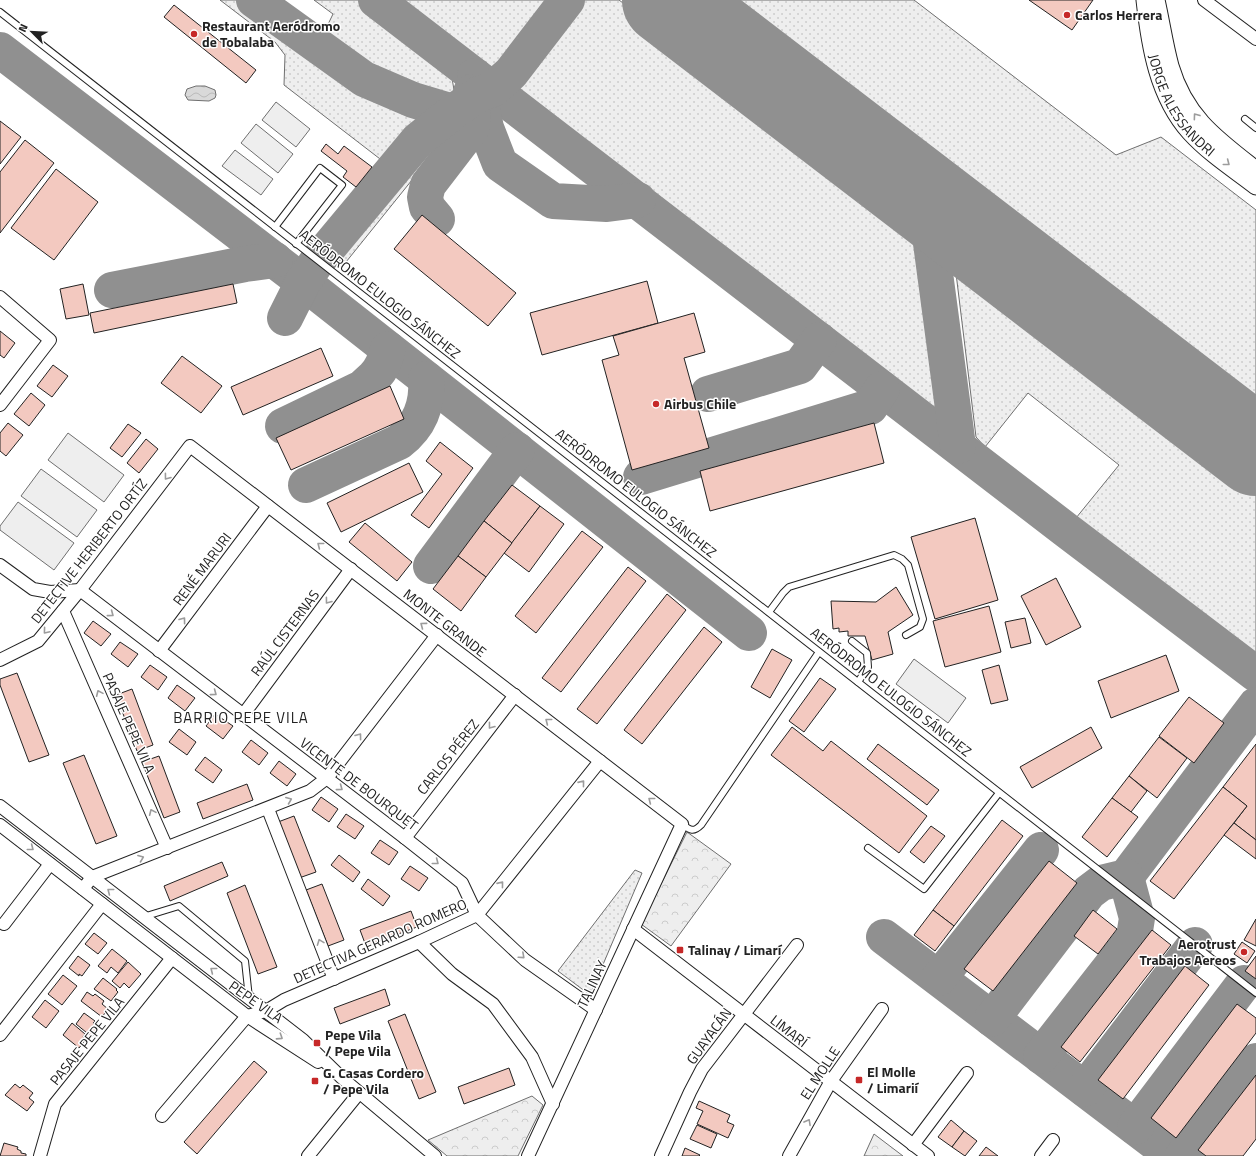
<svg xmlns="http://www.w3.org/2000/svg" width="1256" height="1156" viewBox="0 0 1256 1156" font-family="'Titillium Web',sans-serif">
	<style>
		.grass { fill: url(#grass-dots); stroke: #6f6f6f }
		.forest { fill: url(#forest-crowns); stroke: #6f6f6f }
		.pitch { fill: #eee; stroke: #6f6f6f }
		.water { fill: url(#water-waves); stroke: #6f6f6f }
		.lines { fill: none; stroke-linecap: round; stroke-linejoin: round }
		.taxiway { stroke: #909090; stroke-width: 36 }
		.runway { stroke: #909090; stroke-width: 90 }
		.building { fill: #f3c9c0; stroke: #222 }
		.service-casing { stroke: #222; stroke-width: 8 }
		.minor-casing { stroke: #222; stroke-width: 14 }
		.secondary-casing { stroke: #222; stroke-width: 19 }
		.service { stroke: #fff; stroke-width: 6 }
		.minor { stroke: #fff; stroke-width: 12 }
		.secondary { stroke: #fff; stroke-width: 17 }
		.oneway { stroke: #9c9c9c }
		.poi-dot { fill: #c62828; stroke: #fff; stroke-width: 1.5 }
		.labels { text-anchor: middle; stroke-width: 3; stroke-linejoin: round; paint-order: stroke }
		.poi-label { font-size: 14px; font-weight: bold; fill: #222; stroke: #fff; text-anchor: start }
		.street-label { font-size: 14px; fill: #222; stroke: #fff }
		.neighbourhood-label { font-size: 15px; letter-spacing: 1px; fill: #222; stroke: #fff }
	</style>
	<defs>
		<pattern id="grass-dots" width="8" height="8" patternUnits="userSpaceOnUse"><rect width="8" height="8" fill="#eee"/><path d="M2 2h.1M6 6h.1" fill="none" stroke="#ccc" stroke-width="1.8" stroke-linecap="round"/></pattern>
		<pattern id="forest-crowns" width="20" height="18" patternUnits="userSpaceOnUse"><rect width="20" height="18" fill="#eee"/><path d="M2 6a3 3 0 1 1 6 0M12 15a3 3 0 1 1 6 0" fill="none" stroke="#ccc"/></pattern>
		<pattern id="water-waves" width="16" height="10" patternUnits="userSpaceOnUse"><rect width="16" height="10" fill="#d9d9d9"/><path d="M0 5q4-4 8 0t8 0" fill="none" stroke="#bababa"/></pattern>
	</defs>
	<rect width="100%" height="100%" fill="#fff"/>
	<g class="grass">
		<path d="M220,0H240L296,45L365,86L433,115L384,162L284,85L285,55L275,42Z"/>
		<path d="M314,0H364L444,63L452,78L454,90L448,99L415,94L362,69L319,43L333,14Z"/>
		<path d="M395,0H550L493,73L482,74L429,26Z"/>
		<path d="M584,0H619L906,214L924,250L947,400L944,408L935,412L633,179L511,92Z"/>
		<path d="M729,0H914L1116,155L1161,137L1256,210V405Z"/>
		<path d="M449,134L346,262L340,256L431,141Z"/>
		<path d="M963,256L1256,481V657L1076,518L1119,465L1028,393L985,447L976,437L955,265L958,258Z"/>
		<path d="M635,870L642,873L590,995L558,971Z"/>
	</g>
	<g class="forest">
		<path d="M687,832L731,864L671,946L641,924Z"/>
		<path d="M532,1096L543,1105L518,1156H447L428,1140Z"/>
		<path d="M874,1134L903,1156H864Z"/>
	</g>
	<g class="pitch">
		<path d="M276,102L310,129L296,147L262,120Z"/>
		<path d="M256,124L293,154L278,173L241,143Z"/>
		<path d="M235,150L273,179L261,195L222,166Z"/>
		<path d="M68,433L124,475L104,502L48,460Z"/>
		<path d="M41,469L97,510L77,537L21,496Z"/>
		<path d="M18,502L74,543L54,570L0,530V526Z"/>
		<path d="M914,659L966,698L948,723L896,684Z"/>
	</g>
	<path class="water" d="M196,86H205L215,90L216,95L215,98L209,101L188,100L185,95L187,89Z"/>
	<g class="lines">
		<g class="taxiway">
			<path d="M254,0L364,79L413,100L453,112"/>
			<path d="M376,0L1066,530L1256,674"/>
			<path d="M0,50L303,282L749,633"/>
			<path d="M475,76L486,128L500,164L553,201L607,204L638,200"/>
			<path d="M925,198L958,446"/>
			<path d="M437,219L427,207L425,197L428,185L471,129L473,114L471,92"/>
			<path d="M112,290L245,264L275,260"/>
			<path d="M285,318L303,282L318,260L418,140L453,112L479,94L493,89L511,73L567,0"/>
			<path d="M708,394L800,366L819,340"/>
			<path d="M283,426L362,388L374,377L379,371L383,364L388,349"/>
			<path d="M641,477L870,407L882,389"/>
			<path d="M306,485L399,442C420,426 428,405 426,379"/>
			<path d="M431,566L517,450"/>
			<path d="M884,937L1173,1156"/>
			<path d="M939,978L1041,850"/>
			<path d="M992,1019L1089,892L1101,883L1126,877L1256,705"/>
			<path d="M1041,1056L1134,937L1137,918L1126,877"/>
			<path d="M1085,1089L1195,945"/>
			<path d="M1135,1127L1244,983"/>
			<path d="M1183,1156L1256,1061"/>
		</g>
		<path class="runway" d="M667,0L1256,451"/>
	</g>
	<g class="building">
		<path d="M1029,0H1093L1072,30Z"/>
		<path d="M174,5L256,70L246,83L164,17Z"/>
		<path d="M0,121L21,137L0,164Z"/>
		<path d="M25,140L54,163L0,233V172Z"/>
		<path d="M326,144L338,154L344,146L372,167L356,187L343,177L347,171L321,151Z"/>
		<path d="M56,169L98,202L54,260L11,228Z"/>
		<path d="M422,215L516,293L488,326L394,249Z"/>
		<path d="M647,281L658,323L542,355L530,313Z"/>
		<path d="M83,284L89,315L66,319L60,289Z"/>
		<path d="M233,284L237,303L94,333L90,313Z"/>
		<path d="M694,313L705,352L684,358L709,448L632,470L602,360L619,355L613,336Z"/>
		<path d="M0,331L15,343L4,358L0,355Z"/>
		<path d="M321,348L333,376L243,415L231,387Z"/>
		<path d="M182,356L222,386L201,413L161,383Z"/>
		<path d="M53,365L68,376L52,397L37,386Z"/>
		<path d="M390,386L404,419L291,470L276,438Z"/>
		<path d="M31,393L45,405L29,426L14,414Z"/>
		<path d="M8,423L23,435L6,456L0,451V433Z"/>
		<path d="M874,423L884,463L710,511L700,471Z"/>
		<path d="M128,424L141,433L122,457L110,448Z"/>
		<path d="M146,439L158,449L139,473L127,463Z"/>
		<path d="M440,442L473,468L429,528L411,515L442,474L426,461Z"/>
		<path d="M409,463L423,492L341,532L327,503Z"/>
		<path d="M512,485L540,506L512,543L484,521Z"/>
		<path d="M540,506L564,524L529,572L504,553Z"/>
		<path d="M975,518L998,600L935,619L911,537Z"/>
		<path d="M484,521L512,543L486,577L458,556Z"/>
		<path d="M365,523L412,562L397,581L349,542Z"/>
		<path d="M582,531L603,547L536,633L515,616Z"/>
		<path d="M458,556L486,577L461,611L433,589Z"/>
		<path d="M628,567L646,581L561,692L542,678Z"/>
		<path d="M1056,578L1081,627L1046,645L1021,596Z"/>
		<path d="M896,587L913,615L888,632L893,654L872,660L865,636H848V631L839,632V628L833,629L831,601L876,602Z"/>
		<path d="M667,594L686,610L597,724L577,709Z"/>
		<path d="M989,606L1001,652L945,667L933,621Z"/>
		<path d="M1025,618L1031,643L1011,648L1005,622Z"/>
		<path d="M93,621L111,634L101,646L84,633Z"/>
		<path d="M704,627L722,642L642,744L624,730Z"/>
		<path d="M120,642L138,654L128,667L111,654Z"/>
		<path d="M772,649L792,660L770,698L751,687Z"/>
		<path d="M1166,655L1179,691L1111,718L1098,681Z"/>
		<path d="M150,665L167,677L158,690L141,677Z"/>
		<path d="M999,665L1008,700L991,704L982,670Z"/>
		<path d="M17,673L49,755L29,762L0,685V679Z"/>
		<path d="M820,678L836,689L804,732L789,721Z"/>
		<path d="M177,685L195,698L185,711L168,698Z"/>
		<path d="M132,689L153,745L137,751L116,695Z"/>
		<path d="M1189,697L1224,723L1194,763L1159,736Z"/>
		<path d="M215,714L233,726L223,739L206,726Z"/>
		<path d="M792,727L823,751L831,741L927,816L899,853L771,755Z"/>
		<path d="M1091,727L1102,748L1032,788L1020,767Z"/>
		<path d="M179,729L196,742L187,755L169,742Z"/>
		<path d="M1159,737L1187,758L1157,798L1129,776Z"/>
		<path d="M251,740L268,753L259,765L242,752Z"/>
		<path d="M878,744L939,790L927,805L867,759Z"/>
		<path d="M1256,744V840L1234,823L1247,806L1223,787Z"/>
		<path d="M84,755L117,836L96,844L63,763Z"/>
		<path d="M159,756L180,812L164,818L142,762Z"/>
		<path d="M205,757L222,770L213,783L195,770Z"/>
		<path d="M279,761L296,774L287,786L270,773Z"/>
		<path d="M1129,776L1147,791L1131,812L1112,798Z"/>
		<path d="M247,784L253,800L203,819L197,803Z"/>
		<path d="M1223,787L1247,806L1174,899L1150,881Z"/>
		<path d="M321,797L338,809L329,822L312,810Z"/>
		<path d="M1112,798L1138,817L1107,857L1082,837Z"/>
		<path d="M346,814L364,826L355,839L337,827Z"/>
		<path d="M294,816L316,872L299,878L278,822Z"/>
		<path d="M1002,820L1023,836L954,926L933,910Z"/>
		<path d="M1234,823L1256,840V859L1224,835Z"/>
		<path d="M931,826L945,836L924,863L910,852Z"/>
		<path d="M380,840L398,852L389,865L371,853Z"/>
		<path d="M339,855L360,872L353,882L331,865Z"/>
		<path d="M1049,861L1077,883L993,991L964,969Z"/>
		<path d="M222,862L228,876L170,901L164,886Z"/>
		<path d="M410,866L428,878L419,891L401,879Z"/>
		<path d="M368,879L390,896L383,906L361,889Z"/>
		<path d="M322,884L344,940L328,946L306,890Z"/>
		<path d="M245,885L277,967L258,974L227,893Z"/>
		<path d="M933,910L954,926L935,951L914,935Z"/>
		<path d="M1093,910L1117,929L1098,954L1074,936Z"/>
		<path d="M411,911L417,927L366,946L360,930Z"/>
		<path d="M1256,919V946L1244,940Z"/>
		<path d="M1152,930L1171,945L1080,1062L1061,1047Z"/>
		<path d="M94,933L107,943L98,954L85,944Z"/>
		<path d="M1242,942L1255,951L1247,963L1234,954Z"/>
		<path d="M112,949L127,961L118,973L111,967L107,973L98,966Z"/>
		<path d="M78,956L90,965L82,976L79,974V976L69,968Z"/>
		<path d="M1256,956V979L1245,971Z"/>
		<path d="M128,962L141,974L129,988L124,983L120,988L112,981Z"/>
		<path d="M1185,966L1209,985L1123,1099L1098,1080Z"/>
		<path d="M63,975L77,986L62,1005L48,994Z"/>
		<path d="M103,978L117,989L116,990L118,992L111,1001L94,989Z"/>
		<path d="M385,989L390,1005L340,1024L334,1008Z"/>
		<path d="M87,992L93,996L95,994L104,1001L102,1004L108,1009L102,1017L81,1001Z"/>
		<path d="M45,1000L59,1011L46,1028L32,1017Z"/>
		<path d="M1237,1004L1256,1018V1033L1176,1138L1151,1118Z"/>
		<path d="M84,1013L95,1021L93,1023L99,1028L92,1037L76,1024Z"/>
		<path d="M405,1014L436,1092L419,1099L388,1021Z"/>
		<path d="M72,1023L85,1034L83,1037L86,1039L79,1048L63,1035Z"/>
		<path d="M254,1061L267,1072L197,1154L184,1142Z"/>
		<path d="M509,1068L515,1085L464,1104L458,1087Z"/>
		<path d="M1256,1075V1139L1243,1156H1206L1198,1150Z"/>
		<path d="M15,1084L20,1088L23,1085L33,1093L29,1098L34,1102L27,1111L5,1095Z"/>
		<path d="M699,1101L730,1115L727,1122L734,1125L728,1138L697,1124L703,1111L696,1108Z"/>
		<path d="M951,1120L964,1131L952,1147L938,1137Z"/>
		<path d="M697,1125L717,1134L711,1148L690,1139Z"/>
		<path d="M964,1131L977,1141L965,1156L952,1147Z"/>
		<path d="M4,1143L18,1147L17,1149L21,1151V1153L26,1154V1156H0Z"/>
		<path d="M986,1147L998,1156H979Z"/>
		<path d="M685,1148L700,1155L699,1156H682Z"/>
	</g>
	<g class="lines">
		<defs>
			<g id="service">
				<path d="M0,12L1256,993"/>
				<path d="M1245,119L1256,128"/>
				<path d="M275,227L320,168L342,185L296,244"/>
				<path d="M769,612L783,593L789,587L894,555L902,559L908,565L923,619L920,627L906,635"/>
				<path d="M852,641L867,653L868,667L858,682"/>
				<path d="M682,824C690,830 693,833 701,825L819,652"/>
				<path d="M868,848L924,889L999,793"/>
				<path d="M143,917L179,906L245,961L249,998"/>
			</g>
			<g id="minor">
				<path d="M1204,0L1256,39"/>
				<path d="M0,297L50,340L0,405"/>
				<path d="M0,565L33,589L50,592L80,590L405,838L462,883L477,915L525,960L596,1010"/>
				<path d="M63,611L167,848"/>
				<path d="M159,651L268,506"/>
				<path d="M0,660L38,641L80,590L190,446L682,824L528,1156"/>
				<path d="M243,715L351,569"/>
				<path d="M0,806L303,1040L342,1078L435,1156"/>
				<path d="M268,809L334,979"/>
				<path d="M0,825L247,1016L318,1062"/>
				<path d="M405,838L515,695"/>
				<path d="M83,889L92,877L310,791L327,778L437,635"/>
				<path d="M4,924L50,864"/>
				<path d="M633,929L928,1156"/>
				<path d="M419,942L452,974L493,1004L532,1057L553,1104"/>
				<path d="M247,1016L266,1011L284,1000L419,942L477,915L600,761"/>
				<path d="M0,1035L102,904"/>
				<path d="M162,1116L247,1016"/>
				<path d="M913,1145L967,1073"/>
				<path d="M40,1156L55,1104L172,958"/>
				<path d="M308,1156L359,1093"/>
				<path d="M661,1156L690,1092L702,1069L797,945"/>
				<path d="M789,1156L831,1081L882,1009"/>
				<path d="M1041,1156L1053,1140"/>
			</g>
			<g id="secondary">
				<path id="s1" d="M1145,0C1150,46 1158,96 1190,132C1209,153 1234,169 1256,186"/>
				<path d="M1156,0C1161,22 1164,44 1170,66C1185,117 1216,139 1256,170"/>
			</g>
		</defs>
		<use href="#service" class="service-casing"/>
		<use href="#minor" class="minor-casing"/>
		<use href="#secondary" class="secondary-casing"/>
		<use href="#service" class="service"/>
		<use href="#minor" class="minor"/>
		<use href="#secondary" class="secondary"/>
	</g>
	<defs><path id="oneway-chevron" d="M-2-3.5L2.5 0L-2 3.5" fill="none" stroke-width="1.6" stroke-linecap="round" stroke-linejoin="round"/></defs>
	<g class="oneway">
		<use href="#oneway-chevron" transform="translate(1196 116) rotate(-126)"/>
		<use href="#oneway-chevron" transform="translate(1227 163) rotate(38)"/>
		<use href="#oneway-chevron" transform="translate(167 477) rotate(127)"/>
		<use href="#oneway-chevron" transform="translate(320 545) rotate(-142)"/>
		<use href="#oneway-chevron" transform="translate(328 601) rotate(127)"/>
		<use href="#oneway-chevron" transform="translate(111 614) rotate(37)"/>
		<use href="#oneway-chevron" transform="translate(183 620) rotate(-53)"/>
		<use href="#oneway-chevron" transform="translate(423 625) rotate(-143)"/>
		<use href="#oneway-chevron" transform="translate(46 631) rotate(130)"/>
		<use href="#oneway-chevron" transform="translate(99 693) rotate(-114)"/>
		<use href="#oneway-chevron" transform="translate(214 693) rotate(37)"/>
		<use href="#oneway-chevron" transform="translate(548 721) rotate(-142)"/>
		<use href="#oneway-chevron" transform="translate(491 726) rotate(128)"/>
		<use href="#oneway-chevron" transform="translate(359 736) rotate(-53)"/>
		<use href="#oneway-chevron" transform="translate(582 783) rotate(-51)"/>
		<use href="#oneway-chevron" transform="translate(340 788) rotate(37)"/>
		<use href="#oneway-chevron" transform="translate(289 800) rotate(-22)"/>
		<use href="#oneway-chevron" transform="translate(651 800) rotate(-142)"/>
		<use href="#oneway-chevron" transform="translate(152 812) rotate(-114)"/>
		<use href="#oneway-chevron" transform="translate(31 848) rotate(38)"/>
		<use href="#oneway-chevron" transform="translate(141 858) rotate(-21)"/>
		<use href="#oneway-chevron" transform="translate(436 862) rotate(38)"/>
		<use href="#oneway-chevron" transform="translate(501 884) rotate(-51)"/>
		<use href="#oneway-chevron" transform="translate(110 891) rotate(-142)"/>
		<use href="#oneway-chevron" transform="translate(320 942) rotate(-111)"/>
		<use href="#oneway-chevron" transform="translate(522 956) rotate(42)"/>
		<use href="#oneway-chevron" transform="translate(213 970) rotate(-142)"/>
		<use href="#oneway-chevron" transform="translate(280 1037) rotate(33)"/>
		<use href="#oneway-chevron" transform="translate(808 1122) rotate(-61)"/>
	</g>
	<g class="poi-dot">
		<circle cx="1067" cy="15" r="4"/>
		<circle cx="194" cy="34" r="4"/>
		<circle cx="656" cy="404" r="4"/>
		<rect x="676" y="946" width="8" height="8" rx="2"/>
		<circle cx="1244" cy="952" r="4"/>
		<rect x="313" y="1039" width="8" height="8" rx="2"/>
		<rect x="855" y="1076" width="8" height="8" rx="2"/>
		<rect x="311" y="1077" width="8" height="8" rx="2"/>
	</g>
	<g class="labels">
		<g class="poi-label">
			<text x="1075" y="20">Carlos Herrera</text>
			<text x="202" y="31">Restaurant Aeródromo<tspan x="202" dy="16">de Tobalaba</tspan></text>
			<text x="664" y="409">Airbus Chile</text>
			<text x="1236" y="949" text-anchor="end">Aerotrust<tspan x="1236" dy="16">Trabajos Aereos</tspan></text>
			<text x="688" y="955">Talinay / Limarí</text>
			<text x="325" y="1040">Pepe Vila<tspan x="325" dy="16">/ Pepe Vila</tspan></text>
			<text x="867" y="1077">El Molle<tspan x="867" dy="16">/ Limarií</tspan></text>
			<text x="323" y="1078">G. Casas Cordero<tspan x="323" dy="16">/ Pepe Vila</tspan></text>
		</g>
		<g class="street-label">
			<text dy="5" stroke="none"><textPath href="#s1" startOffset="114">JORGE ALESSANDRI</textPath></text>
			<text transform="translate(380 294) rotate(38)" y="5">AERÓDROMO EULOGIO SÁNCHEZ</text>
			<text transform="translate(636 493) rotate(38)" y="5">AERÓDROMO EULOGIO SÁNCHEZ</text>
			<text transform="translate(89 551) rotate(-52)" y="5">DETECTIVE HERIBERTO ORTÍZ</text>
			<text transform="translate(202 569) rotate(-53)" y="5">RENÉ MARURI</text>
			<text transform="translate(445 623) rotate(38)" y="5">MONTE GRANDE</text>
			<text transform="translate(285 633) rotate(-53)" y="5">RAÚL CISTERNAS</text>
			<text transform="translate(891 692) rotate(38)" y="5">AERÓDROMO EULOGIO SÁNCHEZ</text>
			<text transform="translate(129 723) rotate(66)" y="5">PASAJE PEPE VILA</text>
			<text transform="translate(448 757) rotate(-52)" y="5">CARLOS PÉREZ</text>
			<text transform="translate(359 784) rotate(37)" y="5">VICENTE DE BOURQUET</text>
			<text transform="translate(380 941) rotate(-24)" y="5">DETECTIVA GERARDO ROMERO</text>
			<text transform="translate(592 984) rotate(-65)" y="5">TALINAY</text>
			<text transform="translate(256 1002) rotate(35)" y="5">PEPE VILA</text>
			<text transform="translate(789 1031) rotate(38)" y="5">LIMARÍ</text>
			<text transform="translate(709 1036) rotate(-54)" y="5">GUAYACÁN</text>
			<text transform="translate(87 1041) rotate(-51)" y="5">PASAJE PEPE VILA</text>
			<text transform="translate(820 1073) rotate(-57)" y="5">EL MOLLE</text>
		</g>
		<g class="neighbourhood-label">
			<text x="241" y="723">BARRIO PEPE VILA</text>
		</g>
	</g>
	<g transform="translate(32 32) rotate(294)" stroke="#ffffff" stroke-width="3" paint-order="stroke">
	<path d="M0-3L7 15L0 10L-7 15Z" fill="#222222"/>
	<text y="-6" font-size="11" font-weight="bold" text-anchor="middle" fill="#222222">N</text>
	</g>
</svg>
